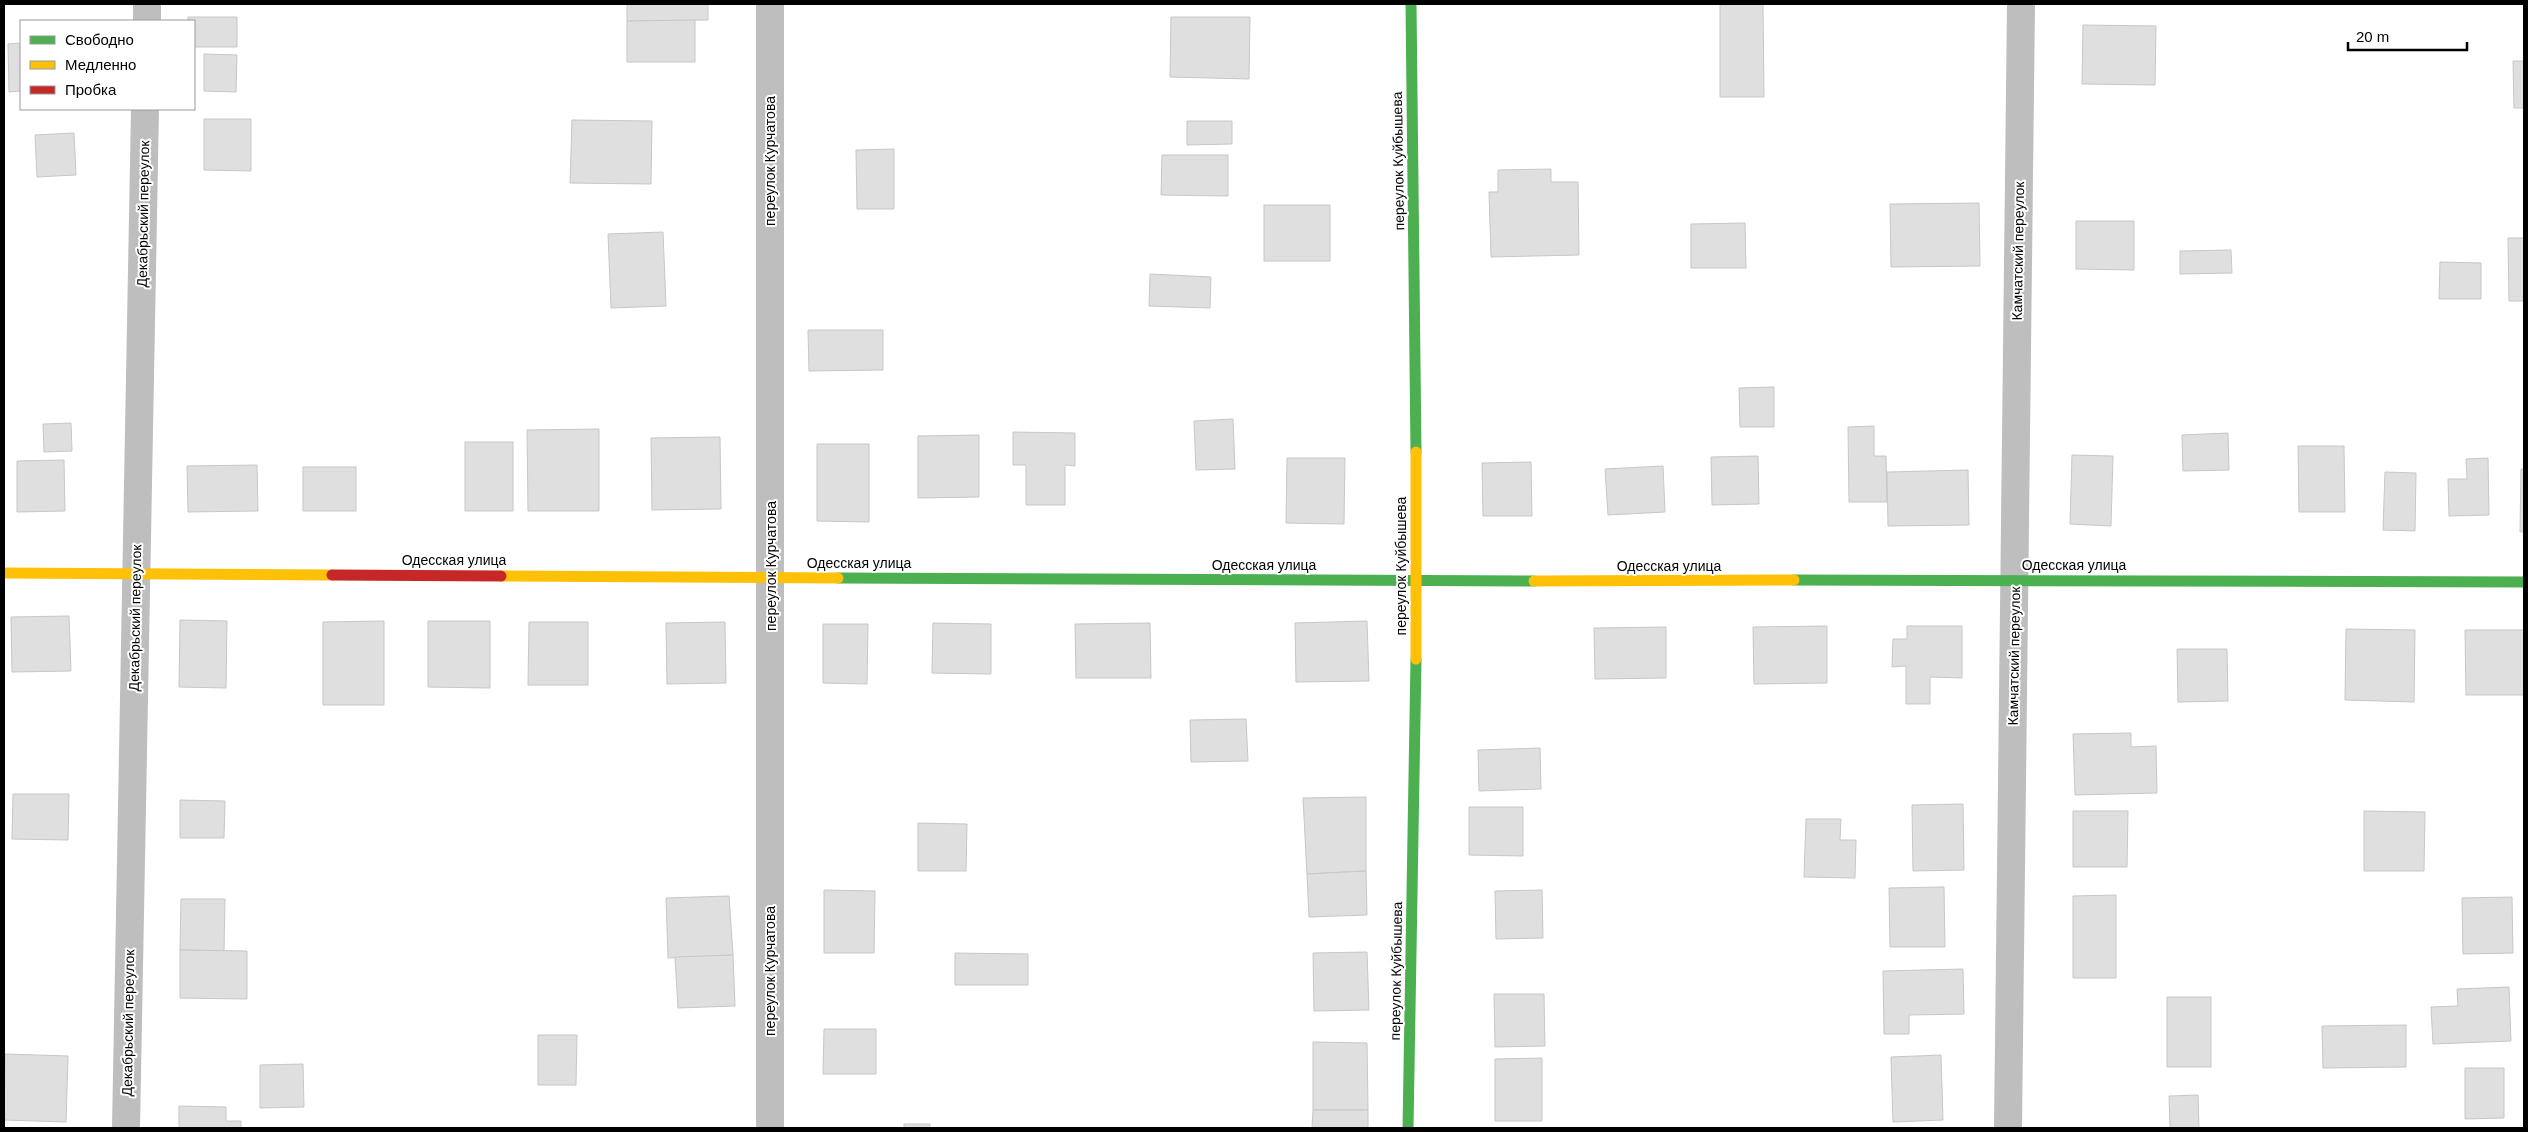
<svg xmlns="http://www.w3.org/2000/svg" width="2528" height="1132" viewBox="0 0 2528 1132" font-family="Helvetica,sans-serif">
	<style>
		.building { fill: #dfdfdf; stroke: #c7c7c7 }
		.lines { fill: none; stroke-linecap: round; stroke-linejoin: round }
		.street { stroke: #bebebe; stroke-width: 28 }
		.fast { stroke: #4caf50; stroke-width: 11 }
		.slow { stroke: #ffc107; stroke-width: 11 }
		.jam { stroke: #c62828; stroke-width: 11 }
		.labels { text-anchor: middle; stroke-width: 4; stroke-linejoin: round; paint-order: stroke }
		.street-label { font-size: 14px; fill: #000; stroke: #fff }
	</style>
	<rect width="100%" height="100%" fill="#fff"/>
	<g class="building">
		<path d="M627,4H708V20L627,21Z"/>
		<path d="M1720,4H1763L1764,97H1720Z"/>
		<path d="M188,17H237V47H194V21H188Z"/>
		<path d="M1171,17H1250L1249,79L1170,77Z"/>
		<path d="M695,20V62H627V21Z"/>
		<path d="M2083,25L2156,26L2155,85L2082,84Z"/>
		<path d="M21,43V91L9,92L8,44Z"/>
		<path d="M204,54L237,55L236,92L204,91Z"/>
		<path d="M2513,61H2524V108H2514Z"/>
		<path d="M204,119H251V171L204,170Z"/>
		<path d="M572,120L652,121L651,184L570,183Z"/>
		<path d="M1187,121H1232V144L1187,145Z"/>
		<path d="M74,133L76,175L37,177L35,135Z"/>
		<path d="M894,149V209H857L856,150Z"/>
		<path d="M1162,155H1228V196L1161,195Z"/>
		<path d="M1551,169V182H1578L1579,255L1491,257L1489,192H1498V170Z"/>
		<path d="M1979,203L1980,266L1891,267L1890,204Z"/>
		<rect x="1264" y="205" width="66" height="56"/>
		<path d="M2076,221H2134V270L2076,269Z"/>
		<path d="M1745,223L1746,268H1691V224Z"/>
		<path d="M663,232L666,306L611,308L608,234Z"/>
		<path d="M2508,238H2524V301H2509Z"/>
		<path d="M2231,250L2232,273L2180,274V251Z"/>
		<path d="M2440,262L2481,263V299H2439Z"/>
		<path d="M1150,274L1211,277L1210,308L1149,306Z"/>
		<path d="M808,330H883V370L809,371Z"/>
		<path d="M1774,387V427H1740L1739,388Z"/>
		<path d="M1233,419L1235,469L1196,470L1194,421Z"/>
		<path d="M71,423L72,451L44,452L43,424Z"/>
		<path d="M1874,426V456H1886L1887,502H1849L1848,427Z"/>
		<path d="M599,429V511H528L527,430Z"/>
		<path d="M1013,432L1075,433V466L1065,465V505H1026V465H1013Z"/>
		<path d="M2228,433L2229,470L2183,471L2182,435Z"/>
		<path d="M979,435V497L918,498V436Z"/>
		<path d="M720,437L721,509L652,510L651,438Z"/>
		<rect x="465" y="442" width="48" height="69"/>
		<path d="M817,444H869V522L817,521Z"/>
		<path d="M2298,446H2344L2345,512H2299Z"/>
		<path d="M2072,455L2113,456L2111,526L2070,524Z"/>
		<path d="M1758,456L1759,504L1712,505L1711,457Z"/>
		<path d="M1287,458H1345L1344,524L1286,523Z"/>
		<path d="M2488,458L2489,515L2449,516L2448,479H2467L2466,459Z"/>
		<path d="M64,460L65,511L17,512V461Z"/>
		<path d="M1531,462L1532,516H1483L1482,463Z"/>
		<path d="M257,465L258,511L188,512L187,466Z"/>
		<path d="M1663,466L1665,512L1608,515L1605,469Z"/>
		<rect x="303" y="467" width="53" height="44"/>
		<path d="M2521,469H2524V532H2520Z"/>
		<path d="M1968,470L1969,525L1888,526L1887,472Z"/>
		<path d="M2385,472L2416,473L2415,531L2383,530Z"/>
		<path d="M69,616L71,671L12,672L11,617Z"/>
		<path d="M180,620L227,621L226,688L179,687Z"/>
		<path d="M384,621V705H323V622Z"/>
		<path d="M428,621H490V688L428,687Z"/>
		<path d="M1367,621L1369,681L1296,682L1295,623Z"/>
		<path d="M529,622H588V685H528Z"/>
		<path d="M725,622L726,683L667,684L666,623Z"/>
		<path d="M933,623L991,624V674L932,673Z"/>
		<path d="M1150,623L1151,678H1076L1075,624Z"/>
		<path d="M823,624H868L867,684L823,683Z"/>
		<path d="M1827,626V683L1754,684L1753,627Z"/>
		<path d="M1907,626H1962V678L1930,677V704H1906V666L1892,667L1893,639H1907Z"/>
		<path d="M1666,627V678L1595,679L1594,628Z"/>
		<path d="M2346,629L2415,630L2414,702L2345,700Z"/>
		<path d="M2465,630H2524V695H2466Z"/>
		<path d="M2177,649H2227L2228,701L2178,702Z"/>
		<path d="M1246,719L1248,761L1191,762L1190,720Z"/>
		<path d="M2131,733V747L2156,746L2157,793L2075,795L2073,734Z"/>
		<path d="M1540,748L1541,789L1479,791L1478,750Z"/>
		<path d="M13,794H69L68,840L12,839Z"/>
		<path d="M1366,797V871L1307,874L1303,798Z"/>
		<path d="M180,800L225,801L224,838H180Z"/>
		<path d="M1963,804L1964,870L1913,871L1912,805Z"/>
		<path d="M1469,807H1523V856L1469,855Z"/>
		<path d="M2073,811H2128L2127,867H2073Z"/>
		<path d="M2364,811L2425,812L2424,871H2364Z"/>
		<path d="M1806,819H1841L1840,840H1856L1855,878L1804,877Z"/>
		<path d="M918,823L967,824L966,871H918Z"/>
		<path d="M1366,871L1367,915L1309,917L1307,874Z"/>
		<path d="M1944,887L1945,947H1890L1889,888Z"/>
		<path d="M824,890L875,891L874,953H824Z"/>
		<path d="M1542,890L1543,938L1496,939L1495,891Z"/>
		<path d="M2116,895V978H2073V896Z"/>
		<path d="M729,896L733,955L668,958L666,898Z"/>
		<path d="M2512,897L2513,953L2463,954L2462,898Z"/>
		<path d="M181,899H225L224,951L180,950Z"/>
		<path d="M180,950L247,951V999L180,998Z"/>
		<path d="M1367,952L1369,1010L1314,1011L1313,953Z"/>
		<path d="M955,953L1028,954V985H955Z"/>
		<path d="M733,955L735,1006L678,1008L675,957Z"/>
		<path d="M1963,969L1964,1014L1909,1015V1034H1884L1883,971Z"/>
		<path d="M2509,987L2511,1041L2433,1044L2431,1007L2458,1006L2457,989Z"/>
		<path d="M1494,994H1544L1545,1046L1495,1047Z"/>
		<rect x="2167" y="997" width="44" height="70"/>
		<path d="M2406,1025V1067L2323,1068L2322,1026Z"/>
		<path d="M824,1029H876V1074H823Z"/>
		<path d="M538,1035H577L576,1085H538Z"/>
		<path d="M1313,1042L1367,1043L1368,1110H1313Z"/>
		<path d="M5,1054L68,1056L66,1122L4,1120Z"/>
		<path d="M1941,1055L1943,1120L1893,1122L1891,1057Z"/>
		<path d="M1542,1058V1121H1495V1059Z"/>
		<path d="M303,1064L304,1107L260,1108V1065Z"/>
		<path d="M2465,1068H2504V1118L2465,1119Z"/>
		<path d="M2198,1095L2199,1128H2170L2169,1096Z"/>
		<path d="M179,1106L226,1107V1121H241V1128H179Z"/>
		<path d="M1313,1110H1368V1128H1312Z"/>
		<rect x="904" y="1124" width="26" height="4"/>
	</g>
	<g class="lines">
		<g class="street">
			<path d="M770,4V1128"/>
			<path d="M147,21V4"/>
			<path d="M126,1128L145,109"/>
			<path d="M2008,1128L2021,4"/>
		</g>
		<g class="fast">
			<path d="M1411,4L1416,452"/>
			<path d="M838,578L1534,581"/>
			<path d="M1794,580L2524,582"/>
			<path d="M1408,1128L1416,659"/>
		</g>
		<g class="slow">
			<path d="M1416,452V659"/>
			<path d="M4,573L332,575"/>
			<path d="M501,576L838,578"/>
			<path d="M1534,581L1794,580"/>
		</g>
		<path class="jam" d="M332,575L501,576"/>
	</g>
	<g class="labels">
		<g class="street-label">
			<text transform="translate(770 161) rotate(-90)" y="5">переулок Курчатова</text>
			<text transform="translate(1398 161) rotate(-91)" y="5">переулок Куйбышева</text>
			<text transform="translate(143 214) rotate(-89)" y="5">Декабрьский переулок</text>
			<text transform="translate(2018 251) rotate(-89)" y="5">Камчатский переулок</text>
			<text x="454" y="565">Одесская улица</text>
			<text x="859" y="568">Одесская улица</text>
			<text x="1264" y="570">Одесская улица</text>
			<text x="2074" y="570">Одесская улица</text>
			<text transform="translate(771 566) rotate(-90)" y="5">переулок Курчатова</text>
			<text transform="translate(1401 566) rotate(-90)" y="5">переулок Куйбышева</text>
			<text x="1669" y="571">Одесская улица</text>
			<text transform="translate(135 618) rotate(-89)" y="5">Декабрьский переулок</text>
			<text transform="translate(2014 656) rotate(-89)" y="5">Камчатский переулок</text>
			<text transform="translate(770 971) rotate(-90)" y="5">переулок Курчатова</text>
			<text transform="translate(1396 971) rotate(-89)" y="5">переулок Куйбышева</text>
			<text transform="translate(128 1023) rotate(-89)" y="5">Декабрьский переулок</text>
		</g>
	</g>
	<rect width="2528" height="1132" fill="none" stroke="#000000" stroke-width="10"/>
	<rect x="20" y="20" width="175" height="90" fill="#ffffff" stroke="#999999"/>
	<rect x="30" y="36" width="25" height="8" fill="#4caf50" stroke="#999999"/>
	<text x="65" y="45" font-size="15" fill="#000000">Свободно</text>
	<rect x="30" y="61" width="25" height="8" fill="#ffc107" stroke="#999999"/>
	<text x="65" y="70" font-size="15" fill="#000000">Медленно</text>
	<rect x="30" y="86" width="25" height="8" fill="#c62828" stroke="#999999"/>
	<text x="65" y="95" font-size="15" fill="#000000">Пробка</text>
	<path d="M2348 42v8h119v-8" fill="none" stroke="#000000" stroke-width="2.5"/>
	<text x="2356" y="42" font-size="15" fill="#000000" stroke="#ffffff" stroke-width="4" paint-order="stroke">20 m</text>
</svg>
